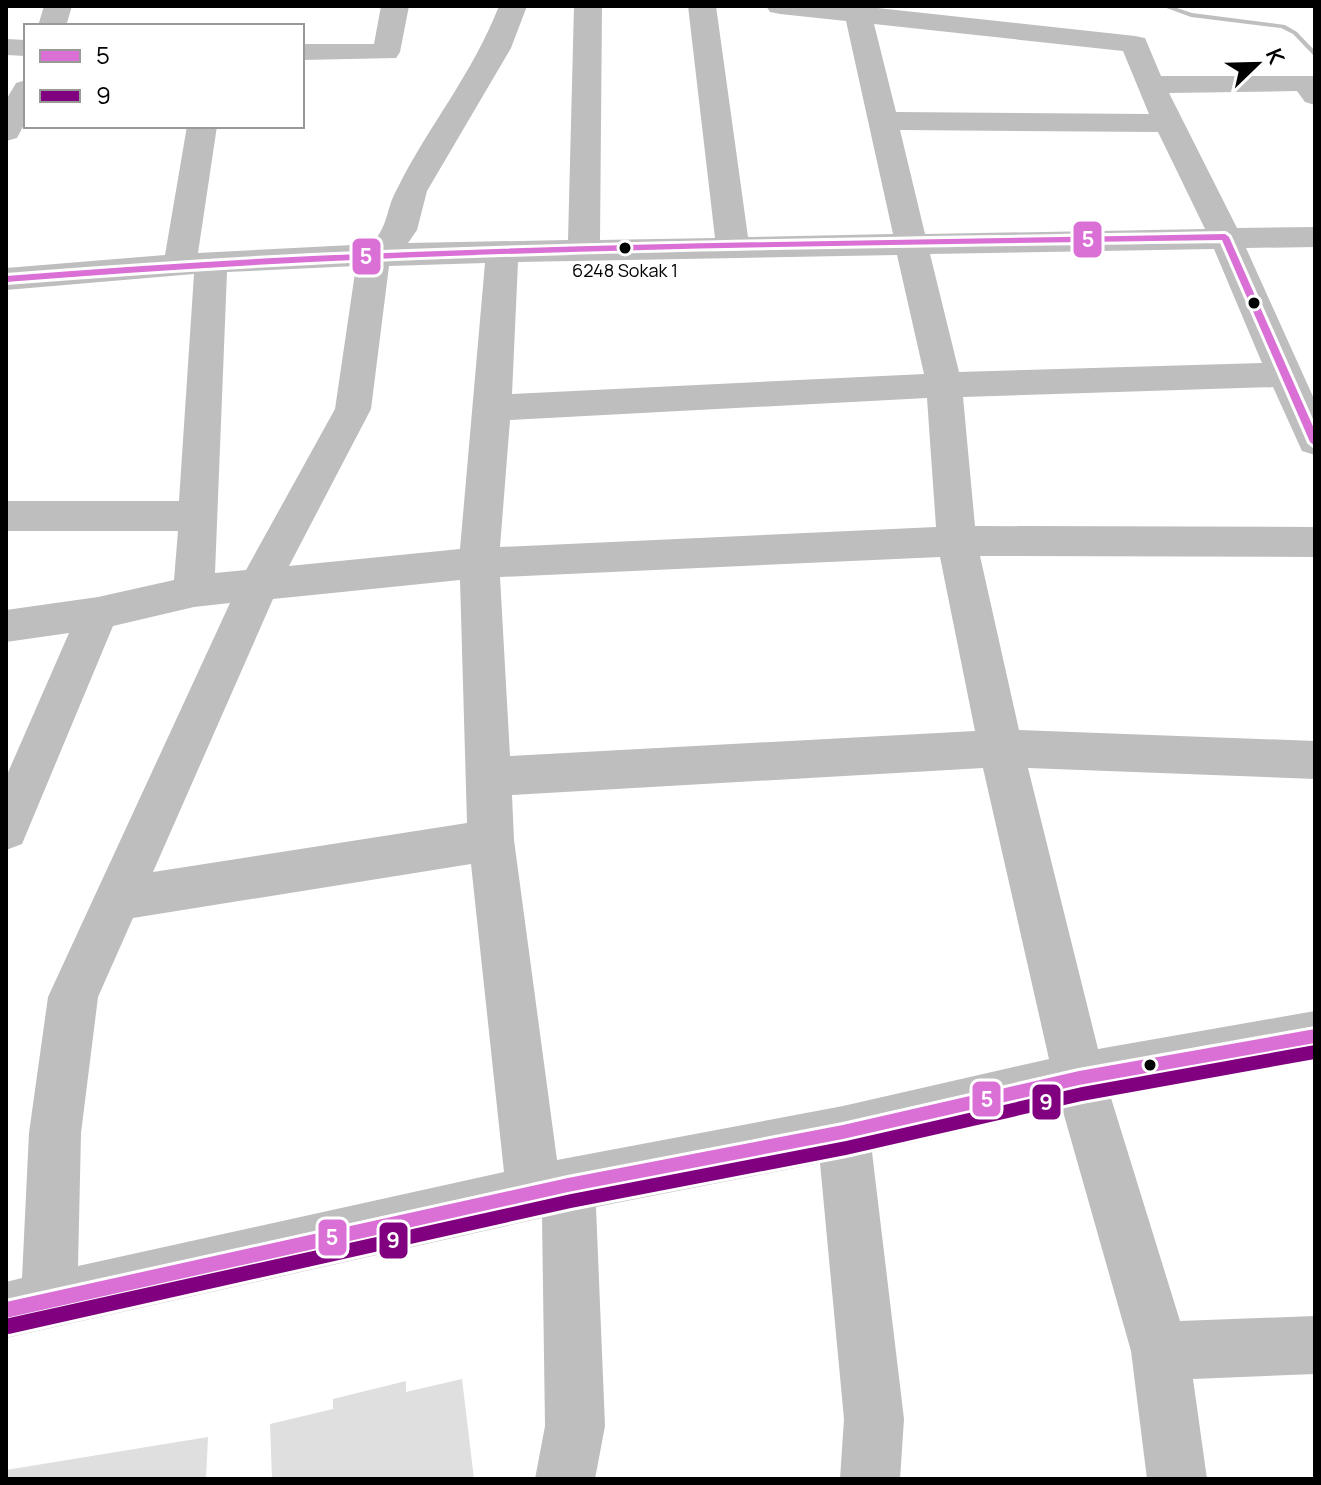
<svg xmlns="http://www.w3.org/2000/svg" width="1321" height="1485" viewBox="0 0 1321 1485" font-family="Manrope,sans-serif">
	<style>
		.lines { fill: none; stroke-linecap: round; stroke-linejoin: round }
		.stream { fill: #bfbfbf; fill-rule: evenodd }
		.building { fill: #dfdfdf }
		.minor { fill: #bebebe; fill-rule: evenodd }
		.bus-1-casing { stroke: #fff; stroke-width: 6 }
		.bus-2-casing { stroke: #fff; stroke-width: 6 }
		.bus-1 { fill: #da70d6; fill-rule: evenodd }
		.bus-2 { fill: #800080; fill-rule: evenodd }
		.bus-dot { fill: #000; stroke: #fff; stroke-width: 3 }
		.labels { text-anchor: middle; stroke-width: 6; stroke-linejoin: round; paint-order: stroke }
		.bus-label { font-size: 18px; fill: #000; stroke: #fff }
		.line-badge { stroke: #fff; stroke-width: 3 }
		.badge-label { font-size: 22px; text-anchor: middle; font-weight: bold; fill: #fff }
	</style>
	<rect width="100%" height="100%" fill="#fff"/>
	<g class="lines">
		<path class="stream" d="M1161,6H1171L1192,13L1285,25L1297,32L1315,51V57L1293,34L1281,28L1191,17Z"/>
	</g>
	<g class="building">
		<path d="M462,1379L474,1479H272L270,1424L333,1409V1399L406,1381V1392Z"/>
		<path d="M208,1437L206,1479H6V1470Z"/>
	</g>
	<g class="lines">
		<g class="minor">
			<path d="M44,6H72L66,26H38Z"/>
			<path d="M381,6H409L400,52L396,58L302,60V44H374Z"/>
			<path d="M499,6H527L511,48L427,191L417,230L408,243L568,240L574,6H602L600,240L715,238L688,6H716L748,237L893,234L846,21L780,14L770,12L766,6H859L1135,36L1145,38L1161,76H1315V105L1305,102L1297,91L1169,93L1237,228L1315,227V247L1246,248L1315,401V455L1302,451L1273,387L963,397L975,526L1315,527V557L980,556L1019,730L1315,741V779L1028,768L1098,1049L1315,1011V1061L1111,1098L1180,1321L1315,1316V1374L1193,1379L1207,1479H1147L1131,1351L1062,1108L872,1152L904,1419L900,1479H840L844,1419L820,1163L596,1207L605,1426L595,1479H535L545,1426L542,1218L6,1338V1282L22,1278L29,1133L48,997L230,603L194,607L113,626L22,844L6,850V777L69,633L6,642V610L98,597L174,580L178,531H6V501H179L194,274L6,290V268L165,255L187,126H217L198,253L372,244C390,222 385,211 397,189C429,125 472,75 499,6ZM874,24L1123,51L1149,114L896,112ZM900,130L1158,132L1205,229L925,234ZM1214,249L1262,363L959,372L930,254ZM897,255L924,374L512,394L518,262ZM485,263L460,549L289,566L371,409L389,266ZM356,266L335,409L246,570L215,573L227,272ZM927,398L936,527L500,547L510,420ZM940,557L975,731L510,756L500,577ZM460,580L467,823L153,872L273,599ZM983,768L1049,1059L843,1106L557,1160L514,840L512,795ZM471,864L504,1172L78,1266L81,1133L98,997L133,918Z"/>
			<path d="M6,39L26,40V56L6,55Z"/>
			<path d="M26,80V121L17,138L6,141V100L16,83Z"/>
		</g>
		<defs>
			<g id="bus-1">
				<path d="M1225,234L1229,237L1315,431V446L1310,442L1222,240C918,245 614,247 311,262C209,267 108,274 6,282V276C108,268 210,261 312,256C616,242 921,240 1225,234Z"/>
				<path d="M1315,1029V1043L1079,1085L843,1139L568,1192L6,1318V1302L568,1178L843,1125L1079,1071Z"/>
			</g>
			<path id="bus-2" d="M1315,1045V1059L1082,1101L846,1155L571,1208L9,1334L6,1333V1319L9,1318L571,1194L846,1141L1082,1087Z"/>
		</defs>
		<use href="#bus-1" class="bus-1-casing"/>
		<use href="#bus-2" class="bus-2-casing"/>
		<use href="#bus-1" class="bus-1"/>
		<use href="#bus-2" class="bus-2"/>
	</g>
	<g class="bus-dot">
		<circle cx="625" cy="248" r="7"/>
		<circle cx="1254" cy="303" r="7"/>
		<circle cx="1150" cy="1065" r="7"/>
	</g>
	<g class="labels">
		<g class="bus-label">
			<text x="625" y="277">6248 Sokak 1</text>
		</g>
	</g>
	<g class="line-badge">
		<rect x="1072" y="220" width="31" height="39" rx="8" fill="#da70d6"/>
		<rect x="351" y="237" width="31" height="39" rx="8" fill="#da70d6"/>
		<rect x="971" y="1080" width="31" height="38" rx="8" fill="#da70d6"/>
		<rect x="1031" y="1083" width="31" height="38" rx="8" fill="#800080"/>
		<rect x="317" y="1218" width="31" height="39" rx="8" fill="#da70d6"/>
		<rect x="378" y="1221" width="31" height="39" rx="8" fill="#800080"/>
	</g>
	<g class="badge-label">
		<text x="1088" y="247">5</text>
		<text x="366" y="264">5</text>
		<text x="987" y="1107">5</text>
		<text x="1046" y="1110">9</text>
		<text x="332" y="1245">5</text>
		<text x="393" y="1248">9</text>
	</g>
	<rect width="1321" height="1485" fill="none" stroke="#000000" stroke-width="16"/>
	<rect x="24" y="24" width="280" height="104" fill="#ffffff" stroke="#999999" stroke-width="2"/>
	<rect x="40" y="50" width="40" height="12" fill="#da70d6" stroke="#999999" stroke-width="2"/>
	<text x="96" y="64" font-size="24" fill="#000000">5</text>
	<rect x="40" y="90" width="40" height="12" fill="#800080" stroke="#999999" stroke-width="2"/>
	<text x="96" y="104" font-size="24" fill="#000000">9</text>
	<g transform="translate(1257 64) rotate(67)" stroke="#ffffff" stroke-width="6" paint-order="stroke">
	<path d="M0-6L14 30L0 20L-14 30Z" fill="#000000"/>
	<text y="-12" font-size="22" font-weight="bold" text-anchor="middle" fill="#000000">K</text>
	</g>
</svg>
